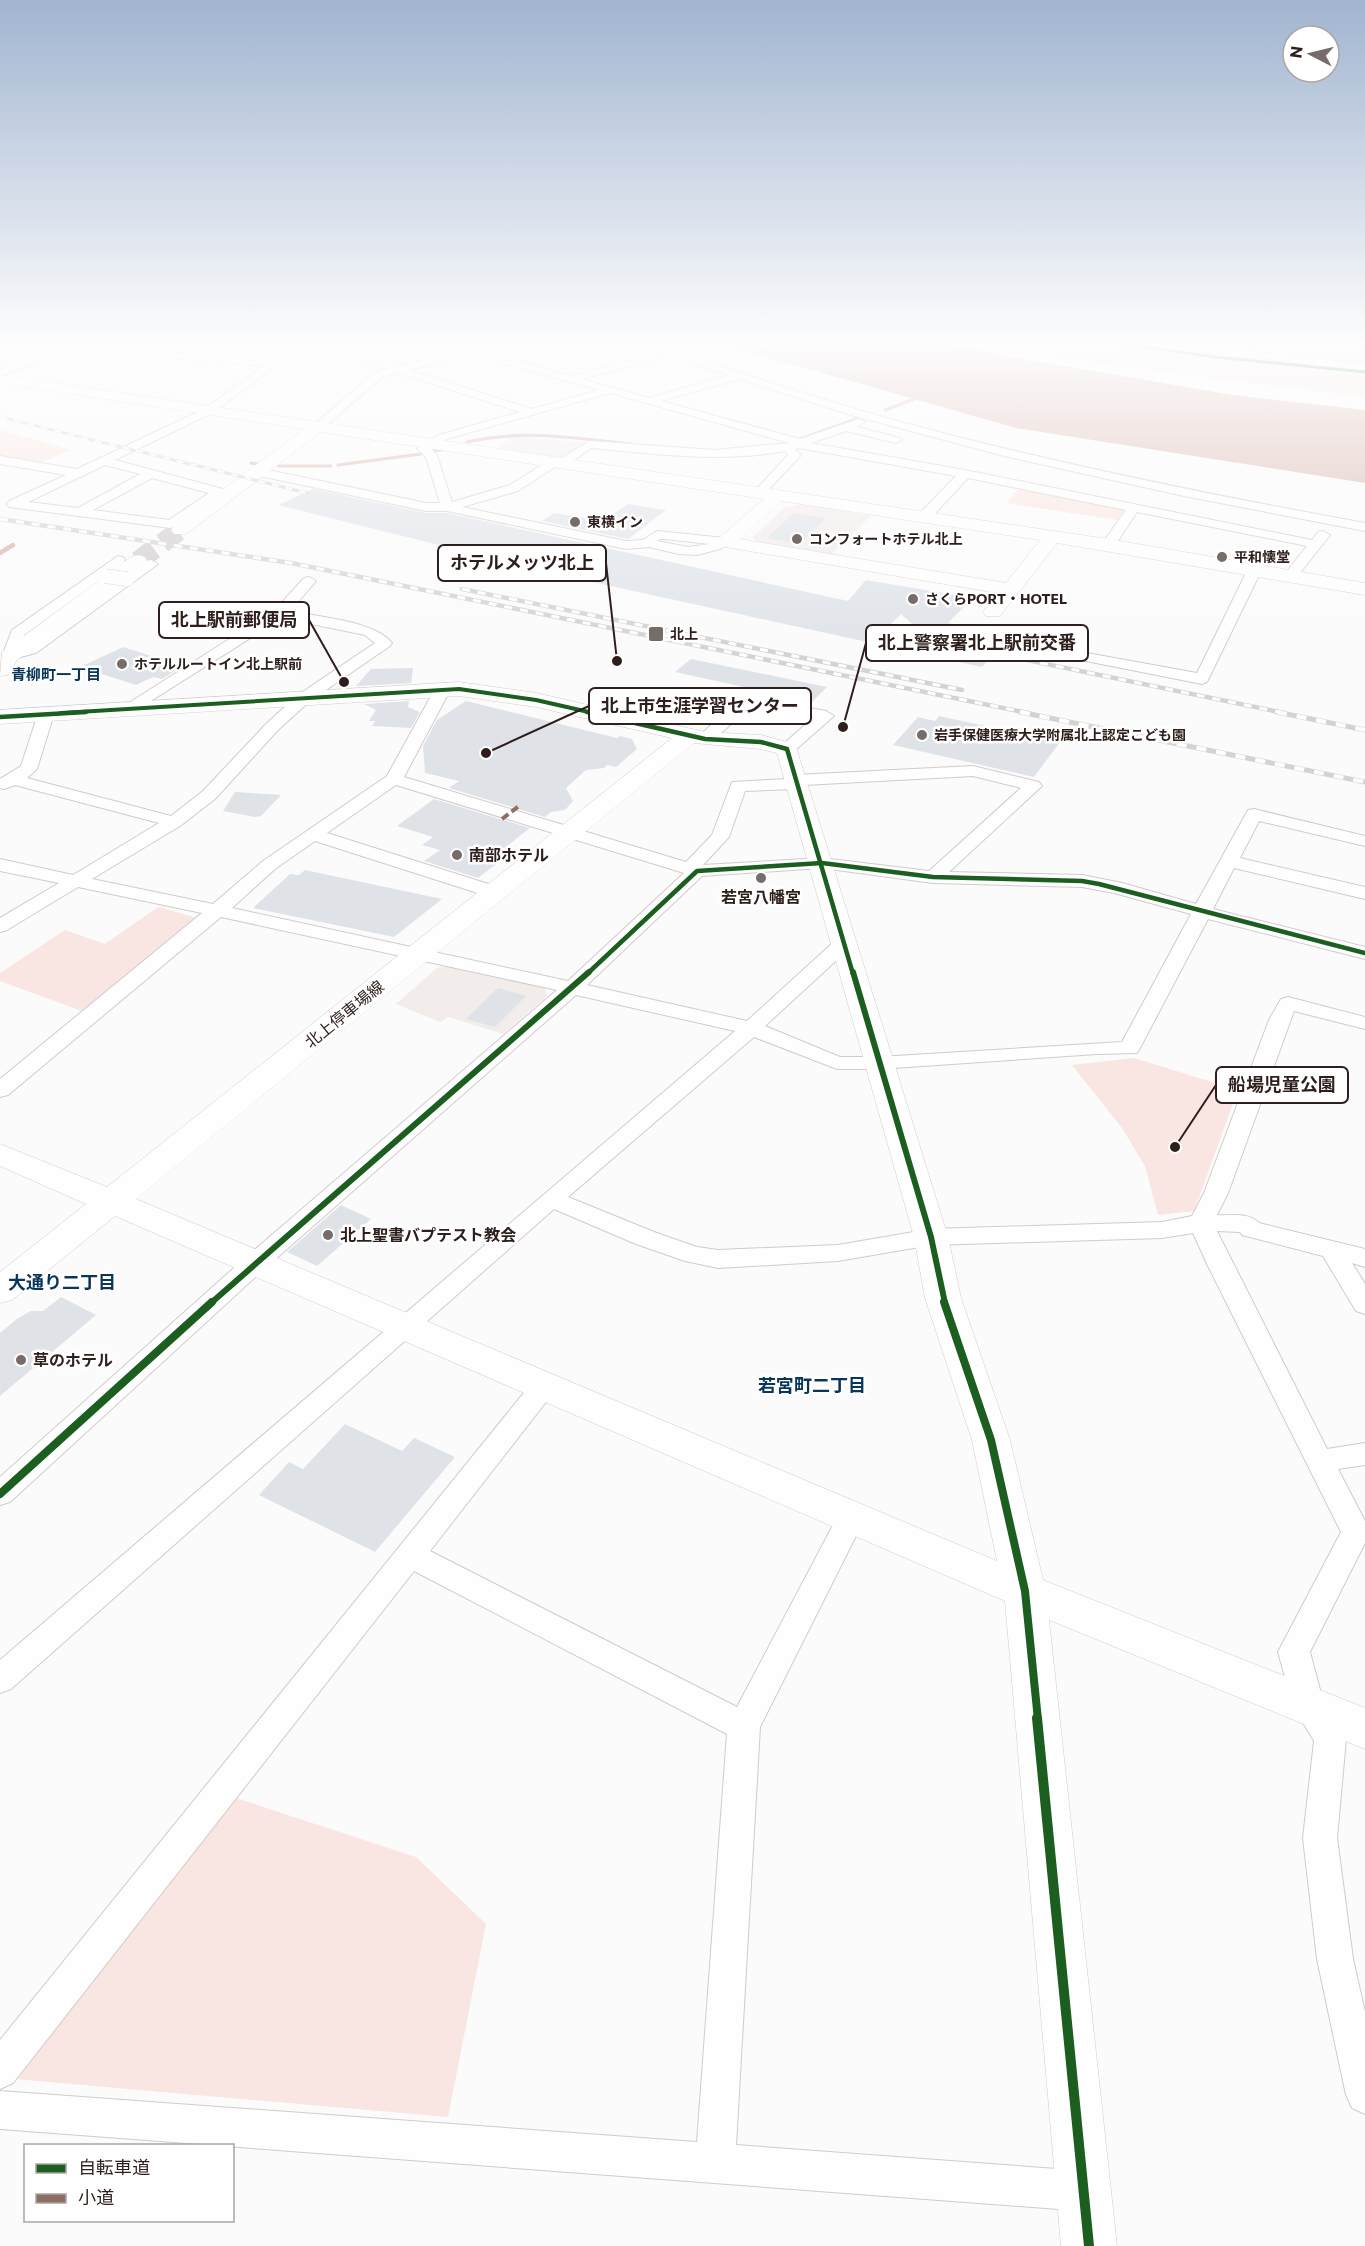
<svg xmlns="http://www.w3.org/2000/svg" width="1365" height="2246" viewBox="0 0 1365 2246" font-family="Commissioner,'Noto Sans JP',sans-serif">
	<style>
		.built { fill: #f2eceb }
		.green { fill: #f9e5e1 }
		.water { fill: #d7b4ac }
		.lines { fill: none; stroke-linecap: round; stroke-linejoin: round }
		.stream-far1 { stroke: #d7b4ac; stroke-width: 3 }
		.stream { stroke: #d7b4ac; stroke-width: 4.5 }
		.building { fill: #dfe3e8 }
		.secondary-tunnel { stroke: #d2cfce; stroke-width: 20; stroke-dasharray: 20 10; stroke-linecap: butt }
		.street-casing { stroke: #d2cbca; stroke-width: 2 }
		.secondary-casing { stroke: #d2cbca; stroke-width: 1 }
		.street { fill: #fefefe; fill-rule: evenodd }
		.secondary { fill: #fefefe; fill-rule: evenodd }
		.rail-far2-casing { stroke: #d4d3d3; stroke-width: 3 }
		.rail-far1-casing { stroke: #d4d3d3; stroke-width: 4.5 }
		.rail-casing { stroke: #d4d3d3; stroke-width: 5 }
		.rail-far2 { stroke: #fff; stroke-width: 2; stroke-dasharray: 7; stroke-linecap: butt }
		.rail-far1 { stroke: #fff; stroke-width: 3; stroke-dasharray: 8; stroke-linecap: butt }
		.rail { stroke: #fff; stroke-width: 4; stroke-dasharray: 10; stroke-linecap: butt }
		.street-bridge-casing { stroke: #d2cbca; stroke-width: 15; stroke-linecap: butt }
		.street-bridge { stroke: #fefefe; stroke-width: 14 }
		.quiet { stroke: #8d6e63; stroke-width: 4; stroke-dasharray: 8 4; stroke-linecap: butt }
		.cycleway-far5-casing { stroke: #fff; stroke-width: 4.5 }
		.cycleway-far4-casing { stroke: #fff; stroke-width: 6 }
		.cycleway-far3-casing { stroke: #fff; stroke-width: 8 }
		.cycleway-far2-casing { stroke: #fff; stroke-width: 10 }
		.cycleway-far1-casing { stroke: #fff; stroke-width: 11 }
		.cycleway-casing { stroke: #fff; stroke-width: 14 }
		.cycleway-far5 { stroke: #1b5e20; stroke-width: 3 }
		.cycleway-far4 { stroke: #1b5e20; stroke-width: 4 }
		.cycleway-far3 { stroke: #1b5e20; stroke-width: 4.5 }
		.cycleway-far2 { stroke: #1b5e20; stroke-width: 6 }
		.cycleway-far1 { stroke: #1b5e20; stroke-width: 8 }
		.cycleway { stroke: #1b5e20; stroke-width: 10 }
		.poi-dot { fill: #766c6a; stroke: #fff; stroke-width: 2 }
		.labels { text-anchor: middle; stroke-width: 5; stroke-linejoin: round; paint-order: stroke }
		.far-poi-label { font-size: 14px; font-weight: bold; fill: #2e1f1c; stroke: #fff; text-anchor: start }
		.far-neighbourhood-label { font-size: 15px; font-weight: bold; fill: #08365b; stroke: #fff }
		.poi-label { font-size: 16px; font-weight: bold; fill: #2e1f1c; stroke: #fff; text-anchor: start }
		.street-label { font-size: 16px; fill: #2e1f1c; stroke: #fff }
		.neighbourhood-label { font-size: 18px; font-weight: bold; fill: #08365b; stroke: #fff }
		.leader { fill: none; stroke: #2e1f1c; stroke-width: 2 }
		.callout-dot { fill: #2e1f1c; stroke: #fff; stroke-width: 2 }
		.callout { fill: #fff; stroke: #2e1f1c; stroke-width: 2 }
		.callout-label { font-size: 18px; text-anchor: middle; font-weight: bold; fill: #2e1f1c }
	</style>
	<rect width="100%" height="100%" fill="#fbfbfb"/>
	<g class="built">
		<path d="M512,436H516L587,443L567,457L562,458L498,448Z"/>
		<path d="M804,504L871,516L830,556L760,544L753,537L785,507Z"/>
		<path d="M447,966L545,988L547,996L503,1034L448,1017L440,1022L396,1004L437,968Z"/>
	</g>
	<g class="green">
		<path d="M1006,344H1365V397L1079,361Z"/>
		<path d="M0,430L71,450L40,463L0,455Z"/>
		<path d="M1020,487L1125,509L1117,520L1007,503Z"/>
		<path d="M158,907L201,919L84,1012L0,981V973L65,930L105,944Z"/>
		<path d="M1134,1058L1238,1090L1194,1211L1158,1215L1145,1166L1122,1128L1072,1065Z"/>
		<path d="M236,1798L416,1857L486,1924L448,2117L15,2079Z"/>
	</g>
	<path class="water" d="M721,344H952L1010,357L1233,395L1365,410V483L1016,428Z"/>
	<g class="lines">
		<g class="stream-far1">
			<path d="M885,410L922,396"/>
			<path d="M800,439L859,418"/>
			<path d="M467,442C522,429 576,438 631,444"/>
			<path d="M431,452L449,448"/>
			<path d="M251,463L259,464"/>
			<path d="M338,465L421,454"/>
			<path d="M279,466H331"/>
		</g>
		<path class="stream" d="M0,553L13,545"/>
	</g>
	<g class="building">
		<path d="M313,489L426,513H447L848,601L866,580L961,596L954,602L967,604L948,623L1010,637L982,667L902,650L919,630L901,614L872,643L547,572L278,505Z"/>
		<path d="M628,504L666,510L628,539L542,521L554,513L603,521Z"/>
		<path d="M794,513L826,518L800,544L767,538Z"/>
		<path d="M123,647L183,666L162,679L153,677L136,685L80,667Z"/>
		<path d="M691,659L827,687L812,702L675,672Z"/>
		<path d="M413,668L411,683L356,686L371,669Z"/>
		<path d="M409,701L408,707L420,712L411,728L372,726L375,721H369L376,710L364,704Z"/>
		<path d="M466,701L617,738L620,736L632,739L637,749L616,767L607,765L604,768L586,770L566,788L573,801L565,810L551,812L545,817L449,788L459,781L425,773L423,746L437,720Z"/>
		<path d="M939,716L1060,742L1034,777L893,745L918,717L935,721Z"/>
		<path d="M235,792L281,795L261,816L255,817L223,811Z"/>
		<path d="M434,799L530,828L492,858L500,861L478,878L424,861L440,850L422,845L433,837L397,826Z"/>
		<path d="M305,870L442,899L394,937L253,908L290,874L299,875Z"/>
		<path d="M498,988L526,996L495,1027L466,1019Z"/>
		<path d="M341,1205L371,1219L317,1266L287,1252Z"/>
		<path d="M61,1297L96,1315L0,1396V1333L18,1318L31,1311H43Z"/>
		<path d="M345,1424L402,1451L414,1438L455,1457L375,1552L259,1495L289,1462L303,1469Z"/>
	</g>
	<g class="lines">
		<path class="secondary-tunnel" d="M138,561L180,530"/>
		<defs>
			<g id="street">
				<path d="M38,344H73L271,361L294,344H305L214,412L115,460L223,489L225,492L223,495L171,528L9,507L7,504L9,501L66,475L0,464V456L77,469L206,408L263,366L71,349L0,376V369L58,348L43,347ZM105,465L140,474L78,508L28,502ZM152,478L209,493L169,520L93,510Z"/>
				<path d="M313,344H327L399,366L458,351L441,346L440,344H455L508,358L558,344H572L571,346L519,361L570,376L661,353L638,344H652C731,369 810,397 890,419C1047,462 1205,494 1365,523V531L1184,496L1004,456L851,415L740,379L661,401L800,439L859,419L865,422L857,427L900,438L902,440L896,443L846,431L811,443L965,470L1312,540L1318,532L1323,531L1330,535L1296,578L1291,579L1284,575L1307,546L1137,512L1113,548L1108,549L1101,545L1126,510L968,478L928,521L923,522L917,518L918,515L956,476L799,448L795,449L801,455L799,457L763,496L759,497L753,493L788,455L785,451C721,463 655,454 591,448L566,466L558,465L518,491L462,507L626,541L643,540L657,531L725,538L732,542L720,549L697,555L679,554L649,547L626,549L447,511H426L255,475V469L259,468L426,503H440L426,457L417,449L419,447L439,435L520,412L398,373L382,377L323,428H315V424L374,373L387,369ZM469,354L599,390L532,409L410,370ZM671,356L729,375L649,398L582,379ZM610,393L789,443L715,450L589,441L559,460L551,459L510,485L452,502L437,455L431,449L447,439ZM660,539H665L710,544L688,547L657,541Z"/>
				<path d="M1151,344H1180L1365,364V370L1156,347Z"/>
				<path d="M118,556L123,557L125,560L123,563L24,635L19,649L26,647L146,561L151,560L158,564L36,653L9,660L4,659L2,656L12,630Z"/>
				<path d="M1255,565L1262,569L1207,682L1202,684L1086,661L1016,643L1014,640L1021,636L1087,653L1197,673L1248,569Z"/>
				<path d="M309,577L316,581L290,611C318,617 375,621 392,643L390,646L310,701L279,729L215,799L180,826L92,879L213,904L263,861L387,776L431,696V690L439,685L444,687L447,696L404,777L686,862L712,835L732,782L787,779L795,775L973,766L1039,782L1042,786L949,872L1082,875L1122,883L1196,904L1248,810L1254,809L1365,836V846L1259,821L1240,858L1365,887V899L1234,868L1213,909L1365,947V959L1208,919L1140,1048L1137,1053L1097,1054L879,1069H837L754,1037L568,1197L654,1232L697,1247L718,1250L838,1245L931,1229L1162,1222L1192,1216L1204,1193L1269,1020L1281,999L1288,997L1365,1017V1029L1294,1011L1228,1193L1217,1215C1231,1216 1249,1212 1259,1223L1365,1249V1267L1352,1263L1365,1284V1314L1356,1311L1323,1256L1242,1235L1240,1232L1217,1231L1327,1449L1365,1443V1465L1338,1469L1365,1521V1543L1310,1652L1323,1701L1346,1739L1337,1838L1353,1959L1365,2012V2114L1352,2108L1346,2095L1317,1959L1303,1838L1314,1741L1293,1706L1278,1652L1341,1532L1207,1264L1193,1233L1162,1238L931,1245L838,1261L718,1268L685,1261L636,1244L554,1209L11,1689L0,1693V1660L735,1031L576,995L263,1270L10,1502L0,1505V1477L245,1258L557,990L221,917L8,1095L0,1097V1079L202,913L78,887L7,930L0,932V918L59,883L0,871V859L73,875L159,823L15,785L4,789L0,788V779L21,766L38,714L46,709L54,714L37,769L27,778L171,816L203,791L267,723L298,695L375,643L365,635L282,618L135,711L129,713L121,708L275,610L304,578ZM973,776L1021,788L929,871L822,858L703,865L729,837L745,791L796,789L804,785ZM396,785L684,873L568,981L232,908L275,869L315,841L487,896H501L503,892L501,888L327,833ZM822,868L933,883L1082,887L1114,893L1191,914L1122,1042L879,1057H840L765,1026L851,947L854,943L851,939H837L747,1021L587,985L702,876Z"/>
				<path d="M750,697L826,711L834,716L793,752L787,754L779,749L781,746L813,718L750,707L711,742H699L697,739L699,736L737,701Z"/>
				<path d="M544,1376L553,1379L557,1386L553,1393L430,1551L737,1707L842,1508L852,1504L862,1508L866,1516L760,1727L736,2145L1084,2171L1098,2177L1104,2191L1098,2205L1084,2211L0,2129V2091L697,2142L727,1734L414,1571L13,2083L0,2089V2040L535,1379Z"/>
			</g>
			<g id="secondary">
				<path d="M0,375L1108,539L1365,583V595L1057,543L1000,616H986L983,612L998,593L719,546L716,542L719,538L764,499L321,432L186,534H174L171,530L174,526L304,429L0,383ZM781,501L1040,540L1006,583L739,539Z"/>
				<path d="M138,555L145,557L147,561L145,565L17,660L8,675L0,676L2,652L131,557Z"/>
				<path d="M459,682L536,693L705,732L761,735L795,744L948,1237L961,1298L1010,1440L1043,1580L1365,1708V1749L1049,1620L1117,2246H1061L1005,1601L115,1216L12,1300L0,1303V1272L86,1204L0,1166V1144L107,1187L672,738L536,707L459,696L0,724V710ZM694,743L760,749L777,753L914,1237L925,1298L972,1440L997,1561L136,1199Z"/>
			</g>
		</defs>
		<use href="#street" class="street-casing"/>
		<use href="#secondary" class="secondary-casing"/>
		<use href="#street" class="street"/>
		<use href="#secondary" class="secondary"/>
		<defs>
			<path id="rail-far2" d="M0,417L307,493"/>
			<g id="rail-far1">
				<path d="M0,519L291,563L1028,713"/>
				<path d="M462,589L962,690"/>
				<path d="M993,653L1284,713"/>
			</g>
			<g id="rail">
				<path d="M1020,712L1365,782"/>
				<path d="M1277,712L1365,730"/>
			</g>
		</defs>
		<use href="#rail-far2" class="rail-far2-casing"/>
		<use href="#rail-far1" class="rail-far1-casing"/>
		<use href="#rail" class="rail-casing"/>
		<use href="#rail-far2" class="rail-far2"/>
		<use href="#rail-far1" class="rail-far1"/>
		<use href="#rail" class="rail"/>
		<defs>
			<path id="street-bridge" d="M105,576L127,579"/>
		</defs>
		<use href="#street-bridge" class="street-bridge-casing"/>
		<use href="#street-bridge" class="street-bridge"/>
		<path class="quiet" d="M502,819L519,806"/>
		<defs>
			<path id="cycleway-far5" d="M1126,344L1215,357L1365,372"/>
			<path id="cycleway-far4" d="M61,713L459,689L536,700L593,713"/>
			<g id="cycleway-far3">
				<path d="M587,712L705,739L761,742L787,749L853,974"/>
				<path d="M0,717L86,712"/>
				<path d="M587,974L697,871L822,863L933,877L1082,881L1099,884L1365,953"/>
			</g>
			<g id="cycleway-far2">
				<path d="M853,972L931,1237L945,1303"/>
				<path d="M211,1303L589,972"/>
			</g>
			<g id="cycleway-far1">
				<path d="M944,1302L991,1440L1025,1591L1038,1720"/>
				<path d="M0,1494L212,1302"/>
			</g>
			<path id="cycleway" d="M1037,1718L1089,2246"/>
		</defs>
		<use href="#cycleway-far5" class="cycleway-far5-casing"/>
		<use href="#cycleway-far4" class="cycleway-far4-casing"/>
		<use href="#cycleway-far3" class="cycleway-far3-casing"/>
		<use href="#cycleway-far2" class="cycleway-far2-casing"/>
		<use href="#cycleway-far1" class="cycleway-far1-casing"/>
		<use href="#cycleway" class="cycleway-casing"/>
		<use href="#cycleway-far5" class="cycleway-far5"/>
		<use href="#cycleway-far4" class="cycleway-far4"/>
		<use href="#cycleway-far3" class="cycleway-far3"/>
		<use href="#cycleway-far2" class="cycleway-far2"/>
		<use href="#cycleway-far1" class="cycleway-far1"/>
		<use href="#cycleway" class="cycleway"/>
	</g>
	<linearGradient id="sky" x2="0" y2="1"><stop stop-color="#a1b4d0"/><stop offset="0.52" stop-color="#fdfdfd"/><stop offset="1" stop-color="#fdfdfd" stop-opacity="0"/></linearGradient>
	<rect width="1365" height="658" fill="url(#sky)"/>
	<g class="poi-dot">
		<circle cx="575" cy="522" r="6"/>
		<circle cx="797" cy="539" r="6"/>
		<circle cx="1222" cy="557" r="6"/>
		<circle cx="913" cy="599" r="6"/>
		<rect x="648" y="626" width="16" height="16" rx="3"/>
		<circle cx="122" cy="664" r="6"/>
		<circle cx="922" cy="735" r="6"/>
		<circle cx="457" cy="855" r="6"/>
		<circle cx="761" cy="878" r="6"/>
		<circle cx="328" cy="1235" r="6"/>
		<circle cx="21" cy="1360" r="6"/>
	</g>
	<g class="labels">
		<g class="far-poi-label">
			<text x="587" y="527">東横イン</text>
			<text x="809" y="544">コンフォートホテル北上</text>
			<text x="1234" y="562">平和懐堂</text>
			<text x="925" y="604">さくらPORT・HOTEL</text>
			<text x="670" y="639">北上</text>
			<text x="134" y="669">ホテルルートイン北上駅前</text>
			<text x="934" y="740">岩手保健医療大学附属北上認定こども園</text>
		</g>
		<g class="far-neighbourhood-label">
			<text x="56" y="680">青柳町一丁目</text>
		</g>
		<g class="poi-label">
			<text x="469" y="861">南部ホテル</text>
			<text x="761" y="903" text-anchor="middle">若宮八幡宮</text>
			<text x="340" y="1241">北上聖書バプテスト教会</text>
			<text x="33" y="1366">草のホテル</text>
		</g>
		<g class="street-label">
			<text transform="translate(344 1014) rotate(-39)" y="6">北上停車場線</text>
		</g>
		<g class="neighbourhood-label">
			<text x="62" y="1289">大通り二丁目</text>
			<text x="812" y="1392">若宮町二丁目</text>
		</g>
	</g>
	<path class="leader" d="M617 661L606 563M344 682L309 620M843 727L866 643M486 753L589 706M1175 1147L1216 1085"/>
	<g class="callout-dot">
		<circle cx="617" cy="661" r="6"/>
		<circle cx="344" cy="682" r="6"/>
		<circle cx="843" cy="727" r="6"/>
		<circle cx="486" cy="753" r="6"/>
		<circle cx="1175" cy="1147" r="6"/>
	</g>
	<g class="callout">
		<rect x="438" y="545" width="168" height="36" rx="6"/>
		<rect x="159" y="602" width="150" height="36" rx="6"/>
		<rect x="866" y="625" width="222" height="36" rx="6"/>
		<rect x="589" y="688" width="222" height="36" rx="6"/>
		<rect x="1216" y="1067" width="132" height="36" rx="6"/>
	</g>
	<g class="callout-label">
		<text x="522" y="569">ホテルメッツ北上</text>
		<text x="234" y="626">北上駅前郵便局</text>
		<text x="977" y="649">北上警察署北上駅前交番</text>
		<text x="700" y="712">北上市生涯学習センター</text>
		<text x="1282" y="1091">船場児童公園</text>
	</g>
	<rect x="24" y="2144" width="210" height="78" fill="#ffffff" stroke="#aba5a4" stroke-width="1.5"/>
	<rect x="36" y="2164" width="30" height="9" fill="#1b5e20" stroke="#aba5a4" stroke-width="1.5"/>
	<text x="78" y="2174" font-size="18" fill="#2e1f1c">自転車道</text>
	<rect x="36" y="2194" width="30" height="9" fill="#8d6e63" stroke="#aba5a4" stroke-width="1.5"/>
	<text x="78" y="2204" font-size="18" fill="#2e1f1c">小道</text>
	<g transform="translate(1311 54) rotate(277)"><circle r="28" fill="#ffffff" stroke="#aba5a4" stroke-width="1.5"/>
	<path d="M0-4.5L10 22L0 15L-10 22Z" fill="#766c6a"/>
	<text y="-9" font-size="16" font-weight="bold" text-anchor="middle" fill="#2e1f1c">N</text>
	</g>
</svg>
